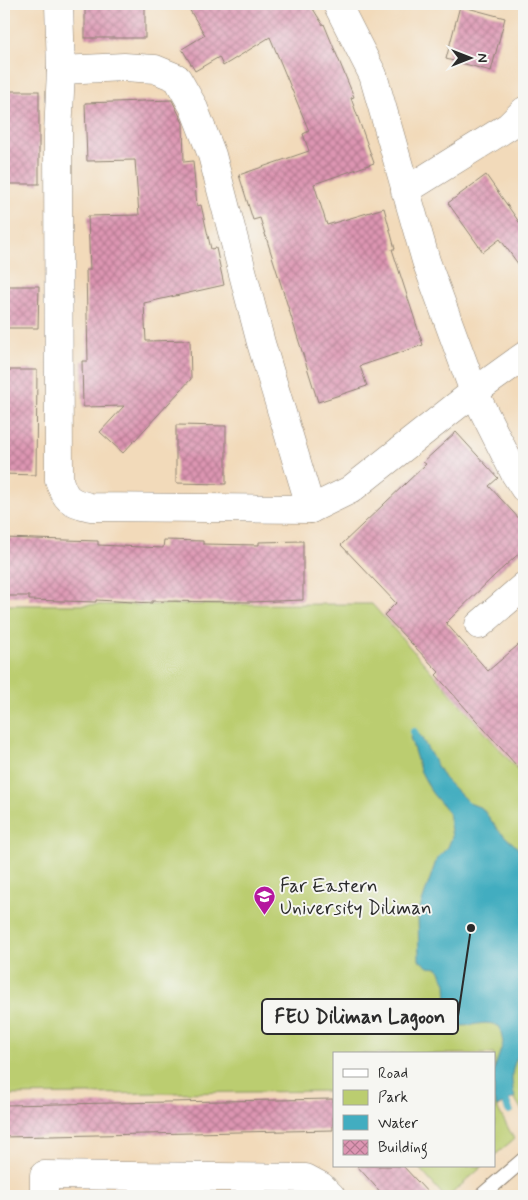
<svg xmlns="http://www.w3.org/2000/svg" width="528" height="1200" viewBox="0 0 528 1200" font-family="Mynerve,sans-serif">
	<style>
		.green { fill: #bbcd70; stroke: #737c4e }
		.water { fill: #42adc0; stroke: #366c76 }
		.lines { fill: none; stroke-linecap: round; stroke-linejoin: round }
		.stream { stroke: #42adc0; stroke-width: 8 }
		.building { fill: url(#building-cross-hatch) }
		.lane-casing { stroke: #8e8272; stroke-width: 16 }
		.street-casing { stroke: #8e8272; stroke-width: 29 }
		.lane { stroke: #fff; stroke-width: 14 }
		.street { stroke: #fff; stroke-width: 28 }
		.labels { text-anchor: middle; stroke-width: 4; stroke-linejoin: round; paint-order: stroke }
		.poi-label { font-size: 19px; fill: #2b2b2b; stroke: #f6f6f2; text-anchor: start }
		.leader { fill: none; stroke: #2b2b2b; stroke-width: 2 }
		.callout-dot { fill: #2b2b2b; stroke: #f6f6f2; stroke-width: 2 }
		.callout { fill: #f6f6f2; stroke: #2b2b2b; stroke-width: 2 }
		.callout-label { font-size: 20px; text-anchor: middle; font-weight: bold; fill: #2b2b2b }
	</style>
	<defs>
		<pattern id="building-cross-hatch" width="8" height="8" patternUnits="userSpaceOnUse" patternTransform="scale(1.25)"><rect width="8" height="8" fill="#dd95b2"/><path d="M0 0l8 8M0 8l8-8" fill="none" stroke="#b37a91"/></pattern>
	</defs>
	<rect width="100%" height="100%" fill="#f6f6f2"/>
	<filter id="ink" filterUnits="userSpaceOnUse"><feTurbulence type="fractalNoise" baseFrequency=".02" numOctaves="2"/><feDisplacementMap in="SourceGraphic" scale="10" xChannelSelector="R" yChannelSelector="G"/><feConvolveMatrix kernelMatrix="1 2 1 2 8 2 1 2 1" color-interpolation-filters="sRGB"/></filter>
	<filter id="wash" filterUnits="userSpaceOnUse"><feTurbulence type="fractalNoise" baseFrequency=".0096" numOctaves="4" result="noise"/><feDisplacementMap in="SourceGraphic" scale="20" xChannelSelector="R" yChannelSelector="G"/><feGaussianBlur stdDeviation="1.12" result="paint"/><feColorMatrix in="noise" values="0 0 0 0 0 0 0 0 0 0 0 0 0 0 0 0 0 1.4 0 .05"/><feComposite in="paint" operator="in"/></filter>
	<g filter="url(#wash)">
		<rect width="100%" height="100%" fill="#f2daba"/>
		<g class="green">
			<path d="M372,604L524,777V1114L514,1097L497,1107L514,1139L494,1156V1054H334V1091L4,1095V605Z"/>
			<path d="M417,1166H483L449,1196H444Z"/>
		</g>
		<path class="water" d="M420,735L444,778L469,803L482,808L498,830L517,847L524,859V1051H521C511,1066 510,1080 515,1097L497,1107L494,1100V1070L503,1043L500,1027C487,1019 475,1026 461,1026L457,1016L447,1005L446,983L438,968L428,967L419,960L418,914L437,858L448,847L452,837L448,812L432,793L420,770L410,737Z"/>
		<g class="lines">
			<g class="stream">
				<path d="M414,732L419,745"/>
				<path d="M503,1094L509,1110"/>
			</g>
		</g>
		<g id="blocks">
			<g class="building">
				<rect x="85" y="4" width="60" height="34"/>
				<path d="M186,4H310L323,25L324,24L354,97L351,98L374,163L314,184L327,225L384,208L395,249H392L423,345L360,366L367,386L318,402L260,218L253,220L239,175L309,151L303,134L309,131L270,37L223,66L219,57L195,71L182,49L205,35Z"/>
				<path d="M460,6L505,18L491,71L446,59Z"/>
				<rect x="4" y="91" width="35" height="93"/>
				<path d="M172,100L183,123L184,162L193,161L197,206L201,205L211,249L216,248L224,285L144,303L146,341L190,340L191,379L123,453L100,432L124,406L83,407L82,361H88L86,270H90L88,216L139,215L135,160L87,161L85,103Z"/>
				<path d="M486,175L524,229V272L500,239L483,252L448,203Z"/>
				<path d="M4,286H39L38,328H4Z"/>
				<path d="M4,370H37L36,475L4,474Z"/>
				<path d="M176,425L226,426V484L176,483Z"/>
				<path d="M456,432L498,478L489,486L524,524V549L495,575L446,623L488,671L524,640V774L436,675L439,672L384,615L396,603L341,545L426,464L423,462Z"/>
				<path d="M4,538L98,541V545L163,548L164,540L203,541V544L259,545V542L303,541V600L249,602L152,601V603L96,600V602L29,600V596H4Z"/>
				<path d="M333,1099V1130L4,1137V1105Z"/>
				<path d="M357,1166H403L431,1196H384Z"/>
			</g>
		</g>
	</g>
	<g filter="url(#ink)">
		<use href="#blocks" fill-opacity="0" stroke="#8e8272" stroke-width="1"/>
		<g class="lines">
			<defs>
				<path id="lane" d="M481,1196L524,1159"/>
				<g id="street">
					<path d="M59,4L61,70L124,67L155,69L177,78L193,106L212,155L261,343L311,509"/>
					<path d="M337,4L373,75L426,261L474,392L515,474L524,488"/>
					<path d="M61,70L58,134L59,480C65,499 69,502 90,507L311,509L350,490L474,392L524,356"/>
					<path d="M405,191L509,126L524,111"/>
					<path d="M479,625L524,586"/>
					<path d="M44,1196V1175L306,1178L321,1186L331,1196"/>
				</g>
			</defs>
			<use href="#lane" class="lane-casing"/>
			<use href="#street" class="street-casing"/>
			<use href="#lane" class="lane"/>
			<use href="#street" class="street"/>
		</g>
	</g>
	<defs>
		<symbol id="university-pin" viewBox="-11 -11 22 30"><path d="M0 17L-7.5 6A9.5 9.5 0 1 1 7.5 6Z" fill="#b5179e" stroke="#f6f6f2"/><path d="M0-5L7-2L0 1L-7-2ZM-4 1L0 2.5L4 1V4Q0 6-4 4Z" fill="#fff"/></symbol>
	</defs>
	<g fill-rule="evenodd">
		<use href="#university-pin" x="252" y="884" width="25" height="34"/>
	</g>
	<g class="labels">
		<g class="poi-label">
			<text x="280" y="892">Far Eastern<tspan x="280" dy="22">University Diliman</tspan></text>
		</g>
	</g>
	<path class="leader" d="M471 928L458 1016"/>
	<circle class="callout-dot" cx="471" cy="928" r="5"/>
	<rect class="callout" x="262" y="999" width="196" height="35" rx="5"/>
	<g class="callout-label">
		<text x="360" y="1023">FEU Diliman Lagoon</text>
	</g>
	<rect width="528" height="1200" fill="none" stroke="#f6f6f2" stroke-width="20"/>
	<rect x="333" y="1052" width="162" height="115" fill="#f6f6f2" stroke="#a5a5a2"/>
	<rect x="343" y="1069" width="25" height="8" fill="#ffffff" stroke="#a5a5a2"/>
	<text x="378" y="1078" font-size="15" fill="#2b2b2b">Road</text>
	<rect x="343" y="1090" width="25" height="15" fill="#bbcd70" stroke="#a5a5a2"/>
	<text x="378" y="1102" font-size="15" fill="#2b2b2b">Park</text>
	<rect x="343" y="1115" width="25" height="15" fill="#42adc0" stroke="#a5a5a2"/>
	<text x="378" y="1128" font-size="15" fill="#2b2b2b">Water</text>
	<rect x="343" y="1140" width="25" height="15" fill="url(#building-cross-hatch)" stroke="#a5a5a2"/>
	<text x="378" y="1152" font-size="15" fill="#2b2b2b">Building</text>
	<g transform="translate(470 58) rotate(90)" stroke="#f6f6f2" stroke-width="4" paint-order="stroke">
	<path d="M0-4L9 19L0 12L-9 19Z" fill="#2b2b2b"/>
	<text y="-8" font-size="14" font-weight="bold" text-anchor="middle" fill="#2b2b2b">N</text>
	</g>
</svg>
